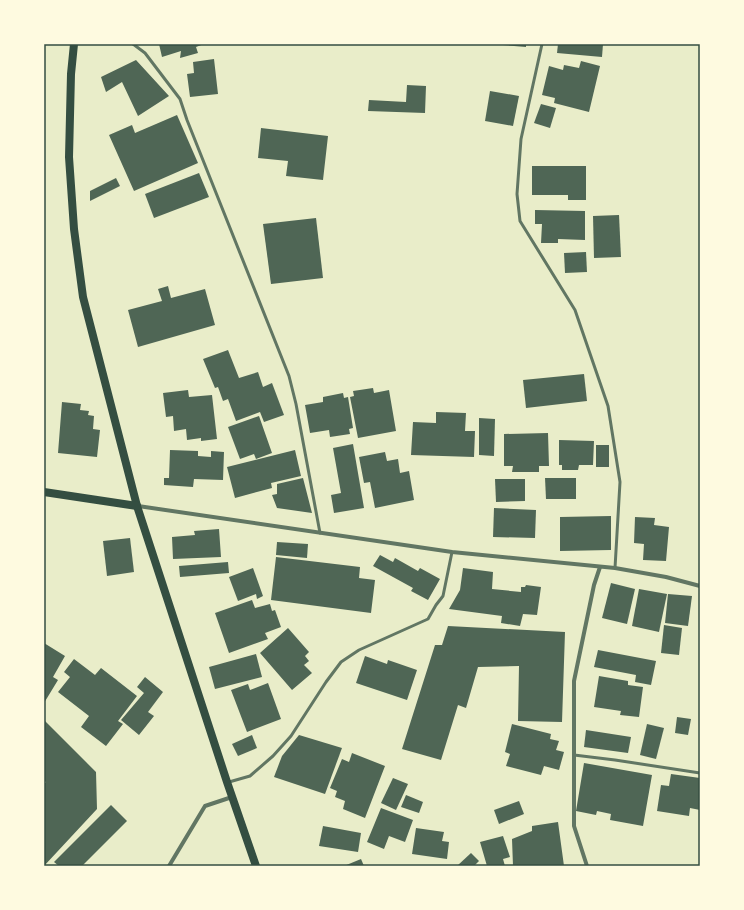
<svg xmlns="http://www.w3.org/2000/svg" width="744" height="910" viewBox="0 0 744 910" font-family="'Archivo Narrow',sans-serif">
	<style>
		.building { fill: #4f6655 }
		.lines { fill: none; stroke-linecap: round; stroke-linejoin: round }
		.service { stroke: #617663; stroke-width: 3 }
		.minor { stroke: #617663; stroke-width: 4 }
		.secondary { stroke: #344e41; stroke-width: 8 }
		.neatline { fill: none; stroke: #344e41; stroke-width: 1.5 }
	</style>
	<rect width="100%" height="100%" fill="#e9edc9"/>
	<g class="building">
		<path d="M159,44H204L196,47L198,53L180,58L181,51L162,57Z"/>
		<path d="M503,44H526V47L503,45Z"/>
		<path d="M558,44H603L602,57L557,53Z"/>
		<path d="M214,59L218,94L190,97L187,74L194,73L193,62Z"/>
		<path d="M136,60L169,96L138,116L122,82L106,92L101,77Z"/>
		<path d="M581,61L600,66L589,112L554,103L555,98L542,95L549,66L563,70L564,65L579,68Z"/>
		<path d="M407,85L426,86L425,113L368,111L369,100L406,102Z"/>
		<path d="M490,91L519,96L513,126L485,121Z"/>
		<path d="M541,104L556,108L550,128L534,123Z"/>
		<path d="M177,115L198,163L134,191L109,135L132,125L135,133Z"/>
		<path d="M261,128L328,136L323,180L286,176L288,161L258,158Z"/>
		<path d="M532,166H586V200H568V195H532Z"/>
		<path d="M199,173L209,197L154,218L145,194Z"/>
		<path d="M116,178L120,186L90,201V191Z"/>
		<path d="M535,210L585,211V240L558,239V243H541L542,224H535Z"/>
		<path d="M619,215L621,257L594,258L593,216Z"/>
		<path d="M316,218L323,278L271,284L263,224Z"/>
		<path d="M586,252L587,272L565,273L564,253Z"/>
		<path d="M168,286L171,298L205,289L215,325L138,347L128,310L162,301L158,289Z"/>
		<path d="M228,350L239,378L258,372L263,387L272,383L284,415L264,422L260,412L236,421L228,399L223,401L218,387L215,388L203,359Z"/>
		<path d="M584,374L587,401L526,408L523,380Z"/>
		<path d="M373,388L374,393L389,390L396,431L358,438L350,397L354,396L353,391Z"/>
		<path d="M188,390L189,397L212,395L217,439L201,441V438L187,440L186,429L174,431L173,416L166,417L163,393Z"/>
		<path d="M343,393L344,398L348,397L353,428L349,429L350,434L330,437L329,430L310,433L305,405L323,402V397Z"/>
		<path d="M62,402L81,404L80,410L89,411L88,415L94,416L93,429L100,430L97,457L58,453Z"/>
		<path d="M436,412L466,413L465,431H475L474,457L411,455L413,422L436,423Z"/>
		<path d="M259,416L272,453L256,459L254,454L240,459L228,427Z"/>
		<path d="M479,418L495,419L494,456L479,455Z"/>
		<path d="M548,433L549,466H539V472H512L513,466H504V434Z"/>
		<path d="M559,440L594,441L593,465H579L578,470H562V465H559Z"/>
		<path d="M353,444L364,508L334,513L331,495L341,493L333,448Z"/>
		<rect x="596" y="445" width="13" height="22"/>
		<path d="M170,450L198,451V456L211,457V451L224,452L223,480L194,479L193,487L164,485V478H169Z"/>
		<path d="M295,450L301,476L271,483L272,488L235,498L227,467Z"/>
		<path d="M385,452L387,461L398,459L400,473L409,471L414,500L375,508L370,482L364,483L359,457Z"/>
		<path d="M303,478L312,513L277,508L272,495L277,494V484Z"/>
		<path d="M545,478H576V499H546Z"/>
		<path d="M495,479H525V501L496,502Z"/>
		<path d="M494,508L536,510L535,538L493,537Z"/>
		<path d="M611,516V550L560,551V517Z"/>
		<path d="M635,517L655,518L654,525L669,527L666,561L643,560L644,544L634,543Z"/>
		<path d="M219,529L221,557L173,559L172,537L195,535L194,531Z"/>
		<path d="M130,538L134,572L107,576L103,541Z"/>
		<path d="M277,542L308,544L307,558L276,555Z"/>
		<path d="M380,555L393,562L395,558L418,571L420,568L440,579L428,600L411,591L413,588L373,566Z"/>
		<path d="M276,557L360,567L359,578L375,580L371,613L271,600Z"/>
		<path d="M228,562L229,573L180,577L179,566Z"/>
		<path d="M253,568L263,596L257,599L256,594L238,601L229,577Z"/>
		<path d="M463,568L493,572L492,589L521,592V587H525L526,585L541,587L537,615L523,614L520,626L501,623L502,616L449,609L460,590Z"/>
		<path d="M611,583L635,589L627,624L602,618Z"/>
		<path d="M639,589L667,594L659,632L632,626Z"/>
		<path d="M668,594L692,596L688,626L665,623Z"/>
		<path d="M252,600L255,608L270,604L272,611L275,610L281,627L265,633L268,639L229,653L215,613Z"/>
		<path d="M664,625L682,628L679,655L661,653Z"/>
		<path d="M448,626L565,632L562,722L518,721L519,666L478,667L466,708L458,705L441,760L402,749L435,645H442Z"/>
		<path d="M288,628L309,652L305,656L309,661L304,665L312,673L292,690L260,653Z"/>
		<path d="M44,643L65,656L53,677L58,680L44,703Z"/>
		<path d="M598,650L656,661L651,685L635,682L636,675L594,667Z"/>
		<path d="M256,654L262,677L215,689L209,667Z"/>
		<path d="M365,656L387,664L388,660L417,670L407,700L356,683Z"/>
		<path d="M74,659L95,675L101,668L137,696L118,721L123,724L106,746L81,727L89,716L58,692L70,677L64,672Z"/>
		<path d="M599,676L628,681V685L643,687L639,717L620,715L621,711L594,707Z"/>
		<path d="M145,677L163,692L148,712L154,716L139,735L121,720L144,693L137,687Z"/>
		<path d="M268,683L281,719L247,732L231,690L248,684L250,690Z"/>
		<path d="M677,717L691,719L688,735L675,733Z"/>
		<path d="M44,720L96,772L97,809L44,866V784L46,782L44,781Z"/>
		<path d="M512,724L551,734L550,739L559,741L556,750L564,752L559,770L544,766L541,775L506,766L510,754L505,752Z"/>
		<path d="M647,724L664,728L656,759L640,755Z"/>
		<path d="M586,730L631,737L628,753L584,747Z"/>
		<path d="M252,735L257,748L238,756L232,744Z"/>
		<path d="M299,735L342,748L325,794L274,777L282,756Z"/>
		<path d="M352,753L385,766L365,818L343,809L345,801L335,797L337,791L330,788L342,759L349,762Z"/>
		<path d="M584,763L652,775L643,826L610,820L611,814L597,811L596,815L576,811Z"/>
		<path d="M671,774L700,778V810L690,808L689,816L657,811L661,785L669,786Z"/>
		<path d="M393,778L408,784L396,810L381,803Z"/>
		<path d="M406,795L423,802L419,813L401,807Z"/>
		<path d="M519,801L524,814L499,824L494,810Z"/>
		<path d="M111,805L127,821L82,866H59L54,862Z"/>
		<path d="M381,808L413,820L405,842L389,836L384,849L367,842Z"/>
		<path d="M558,822L564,866H513L512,839L532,831V826Z"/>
		<path d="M323,826L361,833L358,852L319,846Z"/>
		<path d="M416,828L444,832L442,841L449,842L447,859L412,854Z"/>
		<path d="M503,836L510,857L503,859L505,866H487L480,842Z"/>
		<path d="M471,853L479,861L474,866H457Z"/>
		<path d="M361,859L364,866H344Z"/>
	</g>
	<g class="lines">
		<g class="service">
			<path d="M133,44L145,53L180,99L187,120L289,376L296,404L320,533"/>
			<path d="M542,44L521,139L517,194L520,221L575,310L608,406L620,482L615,568"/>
			<path d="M574,755L615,760L700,773"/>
			<path d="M229,782L250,776L273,756L291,736L326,682L341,662L359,650L428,619L436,605L443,596L452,552"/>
		</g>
		<g class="minor">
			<path d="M138,506L452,552L615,568L666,577L700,586"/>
			<path d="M169,866L205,806L232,797"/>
			<path d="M587,866L574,826V681L594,585L600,567"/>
		</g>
		<g class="secondary">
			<path d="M74,44L71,74L69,157L74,229L83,297L137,506L227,782L256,866"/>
			<path d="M44,492L137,506"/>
		</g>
	</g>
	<rect width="744" height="910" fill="none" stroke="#fefae0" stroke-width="90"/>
	<rect x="45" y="45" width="654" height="820" class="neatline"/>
</svg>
